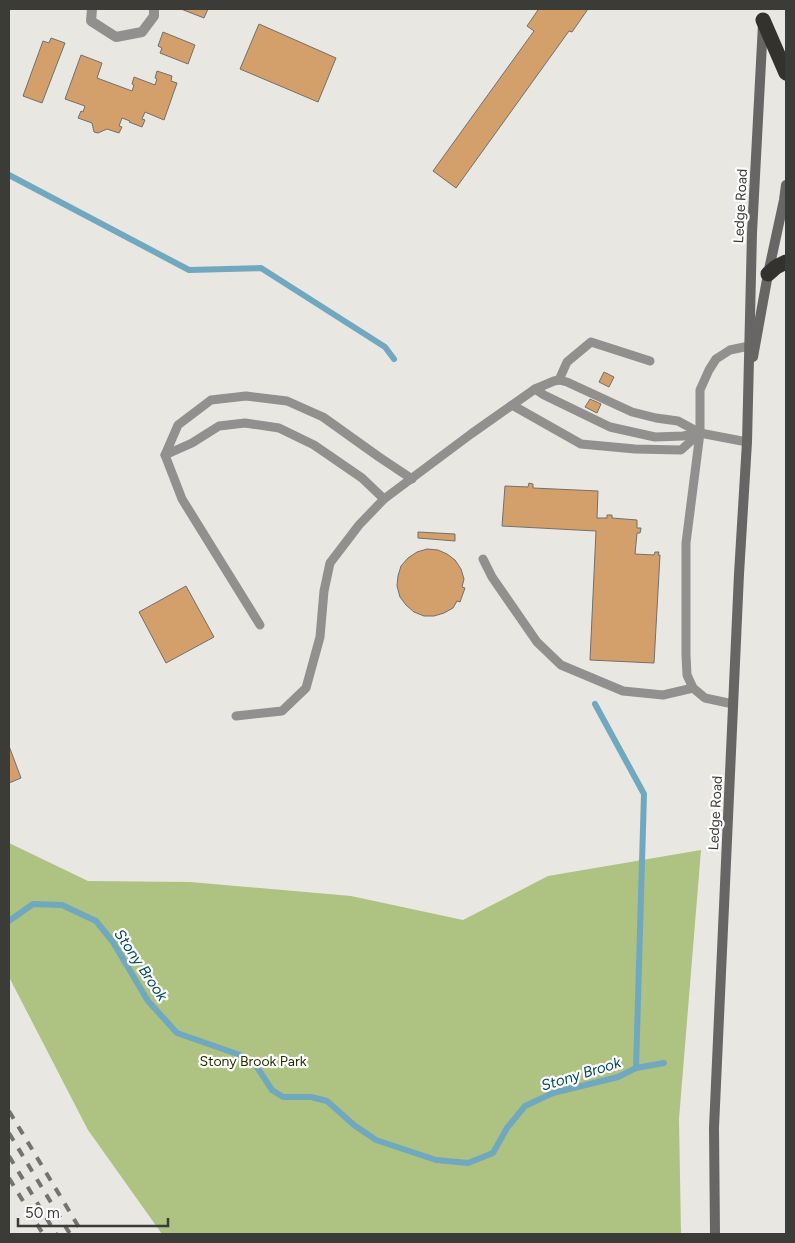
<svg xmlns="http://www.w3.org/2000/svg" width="795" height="1243" viewBox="0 0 795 1243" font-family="Figtree,sans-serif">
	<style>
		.green { fill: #aec282 }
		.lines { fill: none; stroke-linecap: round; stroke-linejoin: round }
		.stream { stroke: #70a8bf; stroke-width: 6 }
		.building { fill: #d3a06c; stroke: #736f6b }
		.lane { stroke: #91908e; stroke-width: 9 }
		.street { stroke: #91908e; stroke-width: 10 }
		.secondary { stroke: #686664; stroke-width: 10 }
		.highway { stroke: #34322e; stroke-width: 15 }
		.rail { stroke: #73736f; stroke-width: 4; stroke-dasharray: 9 9; stroke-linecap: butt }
		.labels { text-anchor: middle; stroke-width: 4.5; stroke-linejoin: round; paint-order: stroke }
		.street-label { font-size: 14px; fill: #3b3b38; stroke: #fff }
		.park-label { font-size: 14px; fill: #253100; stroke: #fff }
		.water-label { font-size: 15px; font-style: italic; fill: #00475f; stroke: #fff }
	</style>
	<rect width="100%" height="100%" fill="#e8e7e2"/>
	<path class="green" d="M9,843L88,881L190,882L351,896L463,920L548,876L701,850L679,1119L681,1234H162L88,1130L9,977Z"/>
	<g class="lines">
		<g class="stream">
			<path d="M9,175L189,270L261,268L385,347L394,359"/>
			<path d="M595,704L644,794L636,1068"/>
			<path d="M9,921L33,904L62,905L96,921L113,942L148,1001L177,1033L240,1055L255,1064L272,1090L283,1097H311L327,1101L354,1125L376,1140L436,1160L468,1163L493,1153L507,1128L525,1106L553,1093L618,1077L636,1068L664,1063"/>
		</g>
	</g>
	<g class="building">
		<path d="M181,9H208L204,18Z"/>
		<path d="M536,9H588L572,32L569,31L456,188L433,171L534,31L527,26L538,10Z"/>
		<path d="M259,24L336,58L318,102L240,69Z"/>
		<path d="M163,32L195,45L188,64L160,53L162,48L158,46Z"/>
		<path d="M51,38L65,43L42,103L23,96L43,41L49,43Z"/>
		<path d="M81,55L102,63L97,78L132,91L134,85L132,84L134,77L155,85L157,79L155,78L157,71L172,76L171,81L177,83L164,120L145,112L142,119L145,120L142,127L129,122L130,121L122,118L119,126L122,127L119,133L107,129L98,133L94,132L92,123L78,118L81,111L83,112L85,106L65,99Z"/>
		<path d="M604,372L614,377L609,387L599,382Z"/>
		<path d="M590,399L601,404L597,413L585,407Z"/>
		<path d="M529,483L533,484V488L598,491L597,518H607V515H612V518L637,520V528H641L640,533H637L635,554L654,555L655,552H659L658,555H660L654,663L590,660L596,531L502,526L505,486L528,487Z"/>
		<path d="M418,532L455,534V541L418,538Z"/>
		<path d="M427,549L438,550L447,554L455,560L461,569L464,579L462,587L465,588L460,602L457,601L453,608L444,613L434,616H424L414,612L406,605L400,597L397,586L398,576L401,566L408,558L417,552Z"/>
		<path d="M186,586L214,637L166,663L139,612Z"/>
		<path d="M9,746L21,778L9,783Z"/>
	</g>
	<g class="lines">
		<g class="lane">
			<path d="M559,380L567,362L591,342L650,361"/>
			<path d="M535,389L544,395L610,427L655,437L683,436L700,433"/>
			<path d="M512,405L581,444L635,449L681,450L700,433"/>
			<path d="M165,455L182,499L260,625"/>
			<path d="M384,499L362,478L314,445L279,428L245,423L219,426L192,443L165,455L178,425L211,400L246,396L287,401L323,417L379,457L412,479"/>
			<path d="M483,559L492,577L537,642L561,665L623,691L663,695L693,688"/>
			<path d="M733,704L705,698L693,688L687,675L686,655V543L700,433V390L709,370L716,359L730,350L749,346"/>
			<path d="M236,716L282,711L306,688L320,637L324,591L330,563L359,525L384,499L471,434L535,389L554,381L559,380L567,382L632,412L656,418L678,421L700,433L747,442"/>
		</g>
		<path class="street" d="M92,9L91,21L116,37L142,32L154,16V9"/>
		<g class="secondary">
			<path d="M753,357L768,274L784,200L786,185"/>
			<path d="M715,1234L714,1128L739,574L747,442L752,233L763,24"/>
		</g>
		<g class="highway">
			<path d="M763,20L786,73"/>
			<path d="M768,274L776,267L786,262"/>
		</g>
		<g class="rail">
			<path d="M9,1111L83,1234"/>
			<path d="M9,1133L70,1234"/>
			<path d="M9,1156L56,1234"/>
			<path d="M9,1178L43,1234"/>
		</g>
	</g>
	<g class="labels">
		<g class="street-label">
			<text transform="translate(740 206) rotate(-87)" y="5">Ledge Road</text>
			<text transform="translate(715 813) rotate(-87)" y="5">Ledge Road</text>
		</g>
		<g class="park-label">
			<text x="253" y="1066">Stony Brook Park</text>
		</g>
		<g class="water-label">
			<text transform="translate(141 965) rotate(56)" y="5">Stony Brook</text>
			<text transform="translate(581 1074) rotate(-17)" y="5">Stony Brook</text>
		</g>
	</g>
	<rect width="795" height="1243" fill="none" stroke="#3b3b38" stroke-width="20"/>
	<path d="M18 1218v8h150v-8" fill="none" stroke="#3b3b38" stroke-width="2.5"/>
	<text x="25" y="1218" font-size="15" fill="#3b3b38" stroke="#ffffff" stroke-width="4" paint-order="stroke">50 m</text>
</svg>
